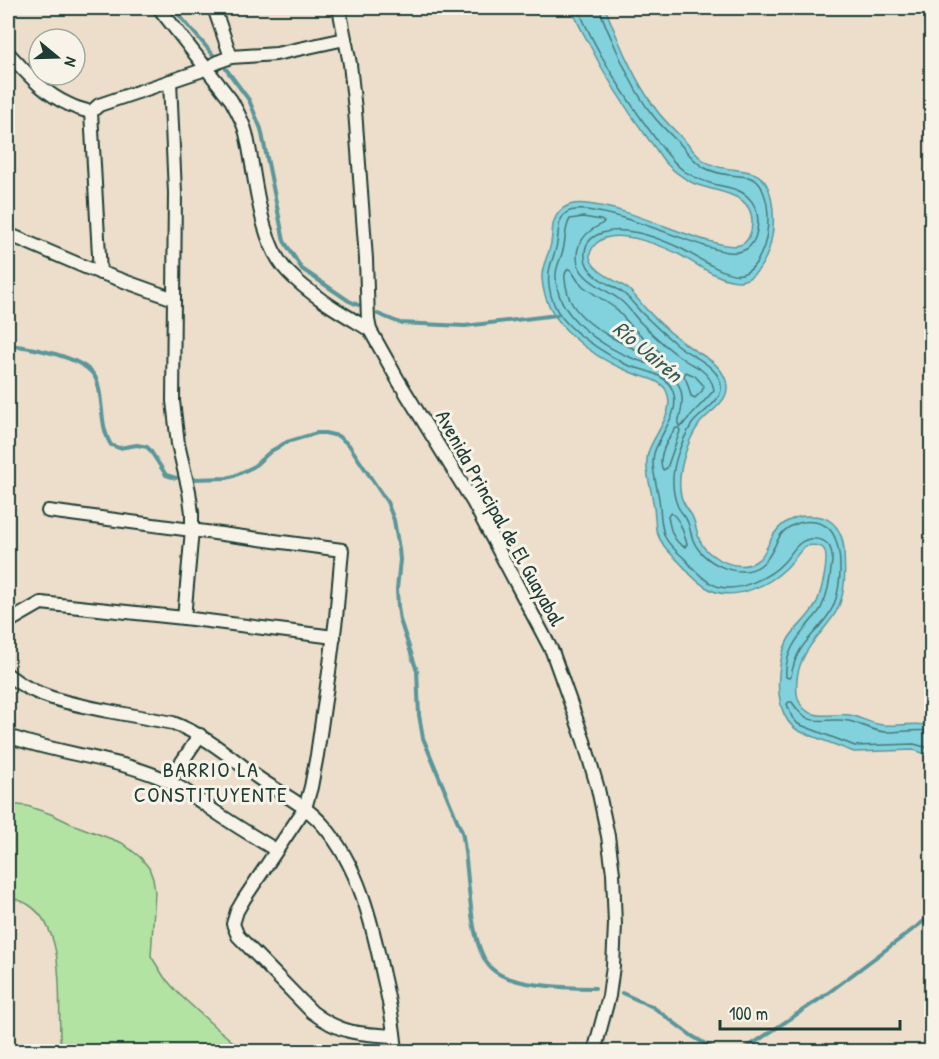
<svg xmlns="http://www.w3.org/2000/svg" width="939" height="1059" viewBox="0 0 939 1059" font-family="'Patrick Hand',sans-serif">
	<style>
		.green { fill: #b3e3a3; stroke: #69906c; stroke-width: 1.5 }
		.water { fill: #82d2de; stroke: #5a969a; stroke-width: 1.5 }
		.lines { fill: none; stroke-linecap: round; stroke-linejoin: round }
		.shore { stroke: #477978; stroke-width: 1.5 }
		.stream { stroke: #5a969a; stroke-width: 4 }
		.street-casing { stroke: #1f3d34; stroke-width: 16 }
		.street { stroke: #f7f3e8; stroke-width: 12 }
		.labels { text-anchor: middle; stroke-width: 6; stroke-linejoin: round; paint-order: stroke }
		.street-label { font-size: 21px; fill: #1f3d34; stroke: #f7f3e8 }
		.water-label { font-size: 22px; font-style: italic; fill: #335b56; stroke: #f7f3e8 }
		.neighbourhood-label { font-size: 22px; letter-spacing: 1.5px; fill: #1f3d34; stroke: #f7f3e8 }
	</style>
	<rect width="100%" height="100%" fill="#ecdeca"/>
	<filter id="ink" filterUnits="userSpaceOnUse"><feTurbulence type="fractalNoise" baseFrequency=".0167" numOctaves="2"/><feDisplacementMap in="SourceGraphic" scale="12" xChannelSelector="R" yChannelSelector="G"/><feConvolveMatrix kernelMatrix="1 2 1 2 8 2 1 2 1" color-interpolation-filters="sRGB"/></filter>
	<g filter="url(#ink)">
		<path class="green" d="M8,804L27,806L51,814L72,824L122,843L140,857L149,868L153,879L155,892L151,956L164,977L179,994L214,1026L244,1051H61C56,1009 70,932 29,905C23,901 15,899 8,897Z"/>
		<path class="water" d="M572,8H605C619,42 633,78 655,108C663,120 674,129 684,140C690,147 695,154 703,160C729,178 763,158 771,197C775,216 774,234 768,252C763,265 754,280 739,281C721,281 697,265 682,256C664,246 620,229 601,240C595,243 589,251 590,257C592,271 617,281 627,288C634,294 640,302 646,309C660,324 677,339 694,350C707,358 719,364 725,378C734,399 712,409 700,423C687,440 676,475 681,496C683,504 687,508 691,514C696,522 696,532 700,541C708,558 737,572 755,562C764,557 766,548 771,539C779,524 793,515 810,516C817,516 825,517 830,521C840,528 844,541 844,552C845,571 846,590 838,608C834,617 828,623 822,631C806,649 794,668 797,694C798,701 801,707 807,711C819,719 835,713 849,715C860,717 871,724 883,725C899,727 915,721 931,726V756L914,750L854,752L799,731C772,716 775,662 789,638C797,626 811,616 817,602C821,592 831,556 823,548C818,544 811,545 805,546C797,554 792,563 784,570C767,586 734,601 711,590C700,585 691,576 683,566C671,553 662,548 656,530C655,521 655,511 653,502C651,487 644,469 648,453C654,433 677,412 666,390C660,379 641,377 630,372C592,357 544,323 542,278C541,266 549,255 551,243C552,237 552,231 553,225C557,208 570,202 587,204C627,208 669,230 708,241C717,243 730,248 740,245C748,243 752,232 752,223C753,190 712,193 691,182C682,177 672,170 665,162C660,156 655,147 649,140C626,109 605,76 587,40C582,30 575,19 572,8Z"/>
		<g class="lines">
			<g class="shore">
				<path d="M578,8C597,54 625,97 655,138C664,150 672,162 684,171C693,177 703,181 713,184C725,187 739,188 748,197C759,208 760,224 755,238C752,244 749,249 742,251C731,255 716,249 705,246C680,239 586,198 566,213C557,220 559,233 557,243C556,251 552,259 550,267C547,278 549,293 554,304C563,328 603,352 625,364C641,371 666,372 673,391C680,412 665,426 658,444C655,449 653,456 653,462C653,474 657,487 659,499C661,512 660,525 665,537C670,547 679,553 686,560C690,565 694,570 699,574C705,580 712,585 720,587C739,592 770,577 783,563C789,557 793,549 799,544C809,536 827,537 831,550C833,556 832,563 831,569C830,581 827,595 822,606C820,612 815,616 811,621C797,638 784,654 786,677L789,678L791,676C797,643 812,639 829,614C841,596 843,561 836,541C833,530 826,524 815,522C808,521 802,521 796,524C773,532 778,552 761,565C740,581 702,563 693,540C691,535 690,528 688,523C686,516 681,513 678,507C675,500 673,491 673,483C672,464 682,440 692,424C700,413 723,401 721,386C721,380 717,374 713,370C703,359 688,354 677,345C666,336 655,326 645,316C637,309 631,299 623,293C615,287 605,283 597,277C580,264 580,240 602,233C611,230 623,230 633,232C647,234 667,242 680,248C694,255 727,278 742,274C754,271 760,257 764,246C769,229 770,207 763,191C761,185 757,180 751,178C747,176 742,177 739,176C726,175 713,173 703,167C694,161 688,153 681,145C671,135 660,125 651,113C635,92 624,67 613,42C608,31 602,19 600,8"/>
				<path d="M583,217L601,220L604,222C600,226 597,226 593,229C584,235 577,245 577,256C576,279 605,288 620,300C628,306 634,316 641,323C654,336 668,349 683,359C688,363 694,365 699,368C707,374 713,381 714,390C704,403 691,413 682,426H679L678,423C683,407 686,389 672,376C662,366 647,364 634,359C601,346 556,316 556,277C555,268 561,259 563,250C566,240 564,229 570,219Z"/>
				<path d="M568,269L571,270L578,281L584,287L615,308L635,330L661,353V357L658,358C631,349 583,327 570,300C568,295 567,291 566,286C565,279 563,274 568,269Z"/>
				<path d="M686,372L695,376L704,386L702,391L695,398L691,396L687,382L684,376Z"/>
				<path d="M676,428H679L680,431L667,468L663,470C656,457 668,439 676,428Z"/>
				<path d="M671,513C681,520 683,532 687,544L685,547C673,542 670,529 668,516Z"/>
				<path d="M932,731C916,729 901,732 885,732C872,731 861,724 849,721C823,716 810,731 792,702H789L787,704L792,717L798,724L855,746L914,744L932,749"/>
			</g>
			<g class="stream">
				<path d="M173,8L215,57"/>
				<path d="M226,69L249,100L261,129L284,241L302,269L349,301L358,305"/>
				<path d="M378,314L400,323L465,326L557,315"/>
				<path d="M8,345C29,347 71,355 88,369C95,374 98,382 99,389C103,407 101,429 111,445L119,448L137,445L147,447L150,450L166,475L176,478"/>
				<path d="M194,479L227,478L234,476L253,467L271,451L287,442L317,433H325L338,436L349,445L387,502L394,520L399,549L400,560L397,589L398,607L400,620L417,671L419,715L423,738L462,832C470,867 467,946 492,969C511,987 570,988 595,988"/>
				<path d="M622,993L653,1007L692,1036L719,1052"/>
				<path d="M737,1052L748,1047L824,996L932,915"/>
			</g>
			<defs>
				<g id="street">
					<path d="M159,8L231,100C237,111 243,121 246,133C256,174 258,241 288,272C311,296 342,313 370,330"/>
					<path d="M214,8L231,57"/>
					<path d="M339,8L350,64L355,110L366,259L368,320L370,330L398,380L473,502L552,651L584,741L598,789L608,836L613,873L615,925L613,966L609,996L594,1052"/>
					<path d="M8,53C26,72 43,93 68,104C75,108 83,110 91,112"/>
					<path d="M170,81L175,193L173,401L178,444L189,491L192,513V530L184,618"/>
					<path d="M8,234L85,267L174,299"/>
					<path d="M100,273L91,112L99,105L200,71L220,61L231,57L276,54L345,39"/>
					<path d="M48,511L342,550L336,618L329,672L317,755L311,787L305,808L244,899L237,911L233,924L238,936L312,1012C341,1034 359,1034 394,1036"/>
					<path d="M8,622L41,603L184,618L334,637"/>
					<path d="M8,675C36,698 73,704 108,711C130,715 151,719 173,723C205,735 230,757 257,777C279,793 305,804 323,825C359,866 372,923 383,975C389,1000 394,1026 396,1052"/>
					<path d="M8,736C57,754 110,757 159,777C181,786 198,800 217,813C236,826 256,838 276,850"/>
					<path d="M169,781L200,735"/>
				</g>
			</defs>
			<use href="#street" class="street-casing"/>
			<use href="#street" class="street"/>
		</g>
	</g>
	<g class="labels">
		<g class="street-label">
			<text transform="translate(500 518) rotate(61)" y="7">Avenida Principal de El Guayabal</text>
		</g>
		<g class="water-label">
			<text transform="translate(648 351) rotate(40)" y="8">Río Uairén</text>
		</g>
		<g class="neighbourhood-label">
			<text x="211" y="777">BARRIO LA<tspan x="211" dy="25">CONSTITUYENTE</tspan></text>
		</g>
	</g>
	<rect width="939" height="1059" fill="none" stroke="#f7f3e8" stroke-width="30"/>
	<rect x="15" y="15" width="909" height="1029" fill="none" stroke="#1f3d34" stroke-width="2" filter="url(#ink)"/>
	<g transform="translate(57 57) rotate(109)"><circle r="28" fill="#f7f3e8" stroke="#a1aaa0" stroke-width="1.5"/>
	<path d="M0-4.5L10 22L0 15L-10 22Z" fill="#1f3d34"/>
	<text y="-9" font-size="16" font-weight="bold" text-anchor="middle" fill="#1f3d34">N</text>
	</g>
	<path d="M720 1020v9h180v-9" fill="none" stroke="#1f3d34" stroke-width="3"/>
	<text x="729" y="1020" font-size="18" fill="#1f3d34" stroke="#f7f3e8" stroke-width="4.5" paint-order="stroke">100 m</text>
</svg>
